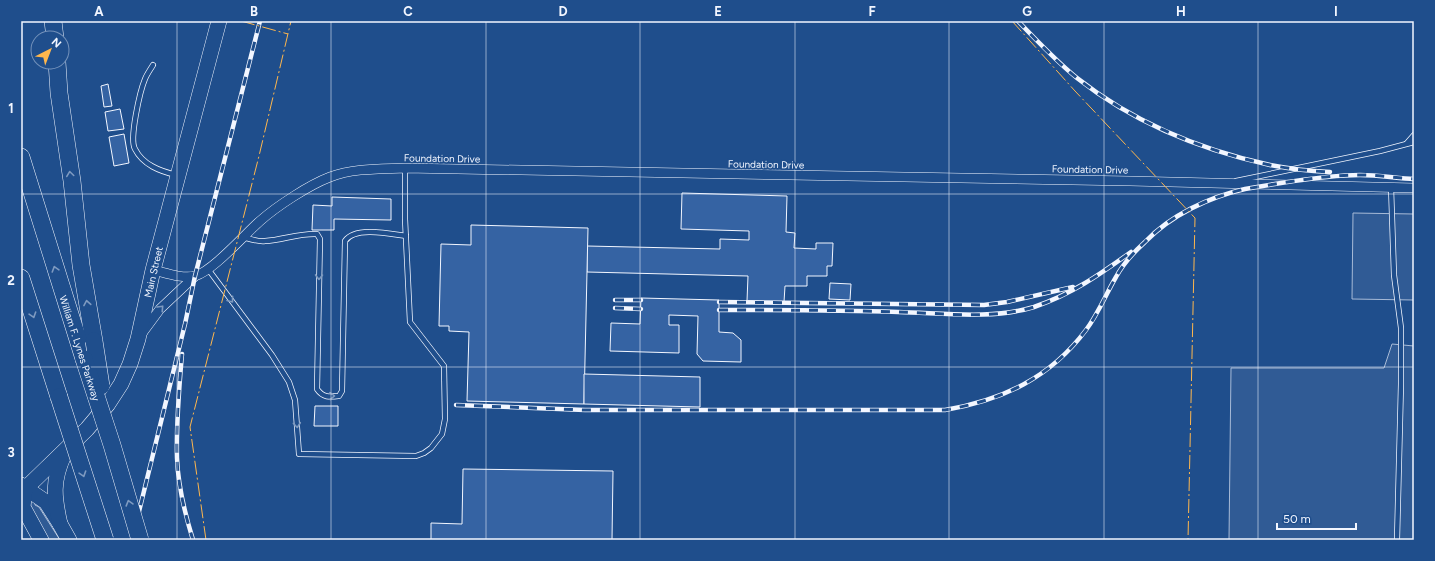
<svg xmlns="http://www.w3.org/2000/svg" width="1435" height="561" viewBox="0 0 1435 561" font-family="Figtree,sans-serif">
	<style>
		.built { fill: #305b95; stroke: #a8bbd7 }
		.building { fill: #3563a3; stroke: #f2f6ff }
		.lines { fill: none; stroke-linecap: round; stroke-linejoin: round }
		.service-casing { stroke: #f2f6ff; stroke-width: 6 }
		.minor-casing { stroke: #f2f6ff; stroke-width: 10 }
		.primary-casing { stroke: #f2f6ff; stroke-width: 16 }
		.motorway-casing { stroke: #f2f6ff; stroke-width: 18 }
		.service { stroke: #1f4e8c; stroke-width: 4.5 }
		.minor { stroke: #1f4e8c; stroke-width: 9 }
		.primary { stroke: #1f4e8c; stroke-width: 15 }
		.motorway { stroke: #1f4e8c; stroke-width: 17 }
		.rail-casing { stroke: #f2f6ff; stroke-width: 4.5 }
		.rail { stroke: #1f4e8c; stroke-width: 3; stroke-dasharray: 9; stroke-linecap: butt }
		.motorway-bridge-casing { stroke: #f2f6ff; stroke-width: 18; stroke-linecap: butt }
		.motorway-bridge { stroke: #1f4e8c; stroke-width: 17 }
		.power { stroke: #ffb74d; stroke-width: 1; stroke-dasharray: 14 3 2 3; stroke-linecap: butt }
		.oneway { stroke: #7e9ac0 }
		.grid { fill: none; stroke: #f2f6ff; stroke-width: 1; stroke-opacity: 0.55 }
		.labels { text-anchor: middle; stroke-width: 3; stroke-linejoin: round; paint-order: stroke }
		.street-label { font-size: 10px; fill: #f2f6ff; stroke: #1f4e8c }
		.neatline { fill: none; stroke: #f2f6ff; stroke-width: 1.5 }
		.grid-label { font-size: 13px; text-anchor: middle; font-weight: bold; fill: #f2f6ff }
	</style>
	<rect width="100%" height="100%" fill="#1f4e8c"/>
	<g class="built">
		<path d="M1353,213L1414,214V300L1352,299Z"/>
		<path d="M1392,344L1414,346V540H1229L1231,368H1384Z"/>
		<path d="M31,498L35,503V505L39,507L60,540H47L32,517L30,501Z"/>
	</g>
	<g class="building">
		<path d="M108,84L112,106L104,107L101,86Z"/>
		<path d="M120,109L124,129L108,131L105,112Z"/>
		<path d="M124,134L129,163L114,166L109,137Z"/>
		<path d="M682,193L787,196L786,232L795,233L794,248L816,249V243H833L832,266H827V276H807V286H785L784,302L747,301L748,276L587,272V246L720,249V239L749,240V231L681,229Z"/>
		<path d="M332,197L391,199V220L334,219V230H312L313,205L332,206Z"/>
		<path d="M471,225L588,228L584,404L467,401L469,332L449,331V326H439L441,244L471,245Z"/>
		<path d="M830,283L851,284L850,300L829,299Z"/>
		<path d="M641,298L719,300V332L733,333L741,340V362L703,361L697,354L698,316L669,315V325H679V353L610,351L611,323L640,324Z"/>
		<path d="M584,374L700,377V407L584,404Z"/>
		<path d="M315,406H338V426H314Z"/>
		<path d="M463,469L613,471L612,540H431V523L462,524Z"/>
	</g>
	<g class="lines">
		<defs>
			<g id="service">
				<path d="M153,65C150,70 147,74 145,79C140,91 129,139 135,149C143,165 160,171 176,175"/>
				<path d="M1407,143L1414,135"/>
				<path d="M1236,181L1380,151L1414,142"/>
				<path d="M1391,187L1394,275L1401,328V384L1397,540"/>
				<path d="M243,237C250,239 258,242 265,241C283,240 299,233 317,234L320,239L317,389C323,398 330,397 339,396L342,391L345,241C355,226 391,234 406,236"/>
				<path d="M208,269L272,355L289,382L295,400L299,454L416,456L424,453L431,448L442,434L445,419L444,366L410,322L405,219V168"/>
			</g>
			<g id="minor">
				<path d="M153,270C166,273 182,279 195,276C213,271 245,234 260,221C277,206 309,185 330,177C353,168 381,169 405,168L1130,181L1414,188"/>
				<path d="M143,332L160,309L195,276"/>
			</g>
			<g id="primary">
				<path d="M21,485L46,502L60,524L69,540"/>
				<path d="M60,524C54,497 52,481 64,455"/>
				<path d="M41,540L23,507L25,489L87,429L108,404L121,384L130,364L138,339L153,270L219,21"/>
			</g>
			<g id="motorway">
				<path d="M53,21L55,38"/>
				<path d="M57,62L59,93L72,181L81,265L94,341"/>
				<path d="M21,157L84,359"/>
				<path d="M21,278L59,397"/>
			</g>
		</defs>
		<use href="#service" class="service-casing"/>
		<use href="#minor" class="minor-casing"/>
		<use href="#primary" class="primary-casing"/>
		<use href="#motorway" class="motorway-casing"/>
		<use href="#service" class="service"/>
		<use href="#minor" class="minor"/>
		<use href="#primary" class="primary"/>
		<use href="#motorway" class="motorway"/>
		<defs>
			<g id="rail">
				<path d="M1018,21C1037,41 1056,61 1077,78C1133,122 1201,150 1270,165C1290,169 1310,171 1330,172"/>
				<path d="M615,300H641"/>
				<path d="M719,302L984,305L1007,302L1073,287"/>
				<path d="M615,308L641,309"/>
				<path d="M719,310C779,310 838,310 898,312C943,313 991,320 1034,307C1072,294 1099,275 1131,252"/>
				<path d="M182,354C179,389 176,423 177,458C178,486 185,514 193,540"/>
				<path d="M456,405L585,410H945C1003,400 1050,378 1086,330C1098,314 1106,294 1116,277C1123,264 1134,252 1145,242C1171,215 1209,197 1245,189C1257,187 1269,185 1281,183C1307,179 1333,175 1360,175C1378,175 1396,178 1414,179"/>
				<path d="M132,540L185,324L195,276L260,21"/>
			</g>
		</defs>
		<use href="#rail" class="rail-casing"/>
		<use href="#rail" class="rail"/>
		<defs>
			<g id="motorway-bridge">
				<path d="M94,341L101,386"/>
				<path d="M84,359L112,445L140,540"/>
				<path d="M59,397L105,540"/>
			</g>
		</defs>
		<use href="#motorway-bridge" class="motorway-bridge-casing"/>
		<use href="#motorway-bridge" class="motorway-bridge"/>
		<g class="power">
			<path d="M241,21L288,34"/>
			<path d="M1012,21L1075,91L1195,218L1188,540"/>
			<path d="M206,540L190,427L259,156L291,21"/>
		</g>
	</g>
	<defs><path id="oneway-chevron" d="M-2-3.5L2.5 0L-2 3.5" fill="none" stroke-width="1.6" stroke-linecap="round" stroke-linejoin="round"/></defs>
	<g class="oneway">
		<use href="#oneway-chevron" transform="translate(70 174) rotate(-98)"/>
		<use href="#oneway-chevron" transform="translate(55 269) rotate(-107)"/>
		<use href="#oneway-chevron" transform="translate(319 277) rotate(91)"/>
		<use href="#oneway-chevron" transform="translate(231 300) rotate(53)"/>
		<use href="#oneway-chevron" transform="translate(87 303) rotate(-100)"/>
		<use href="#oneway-chevron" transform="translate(161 308) rotate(-47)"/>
		<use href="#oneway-chevron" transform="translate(33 315) rotate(72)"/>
		<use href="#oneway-chevron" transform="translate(332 396) rotate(-2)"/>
		<use href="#oneway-chevron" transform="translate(297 425) rotate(85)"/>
		<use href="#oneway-chevron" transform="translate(83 474) rotate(72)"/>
		<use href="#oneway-chevron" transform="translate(129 503) rotate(-106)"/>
	</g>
	<path class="grid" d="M177,21V540M331,21V540M486,21V540M640,21V540M795,21V540M949,21V540M1104,21V540M1258,21V540M21,194H1414M21,367H1414"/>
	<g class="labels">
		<g class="street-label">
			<text transform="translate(442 158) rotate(1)" y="4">Foundation Drive</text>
			<text transform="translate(766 164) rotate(1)" y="4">Foundation Drive</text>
			<text transform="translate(1090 169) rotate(1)" y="4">Foundation Drive</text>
			<text transform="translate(153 272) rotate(-77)" y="4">Main Street</text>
			<text transform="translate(80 348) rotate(72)" y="4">William F. Lynes Parkway</text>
		</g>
	</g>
	<rect width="1435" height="561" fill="none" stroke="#1f4e8c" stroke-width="44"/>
	<g transform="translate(50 50) rotate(42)"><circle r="19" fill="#1f4e8c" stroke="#7391ba"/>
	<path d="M0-3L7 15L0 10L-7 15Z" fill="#ffb74d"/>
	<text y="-6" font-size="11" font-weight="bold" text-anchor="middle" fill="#f2f6ff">N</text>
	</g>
	<path d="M1277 523v6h79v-6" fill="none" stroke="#f2f6ff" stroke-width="2"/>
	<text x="1283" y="523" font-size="12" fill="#f2f6ff" stroke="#1f4e8c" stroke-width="3" paint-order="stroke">50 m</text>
	<rect x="22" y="22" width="1391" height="517" class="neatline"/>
	<g class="grid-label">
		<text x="99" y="16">A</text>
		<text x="254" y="16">B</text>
		<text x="408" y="16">C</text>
		<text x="563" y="16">D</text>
		<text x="718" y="16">E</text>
		<text x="872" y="16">F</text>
		<text x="1027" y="16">G</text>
		<text x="1181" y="16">H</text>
		<text x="1336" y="16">I</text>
		<text x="11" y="113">1</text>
		<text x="11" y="285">2</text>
		<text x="11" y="457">3</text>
	</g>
</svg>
